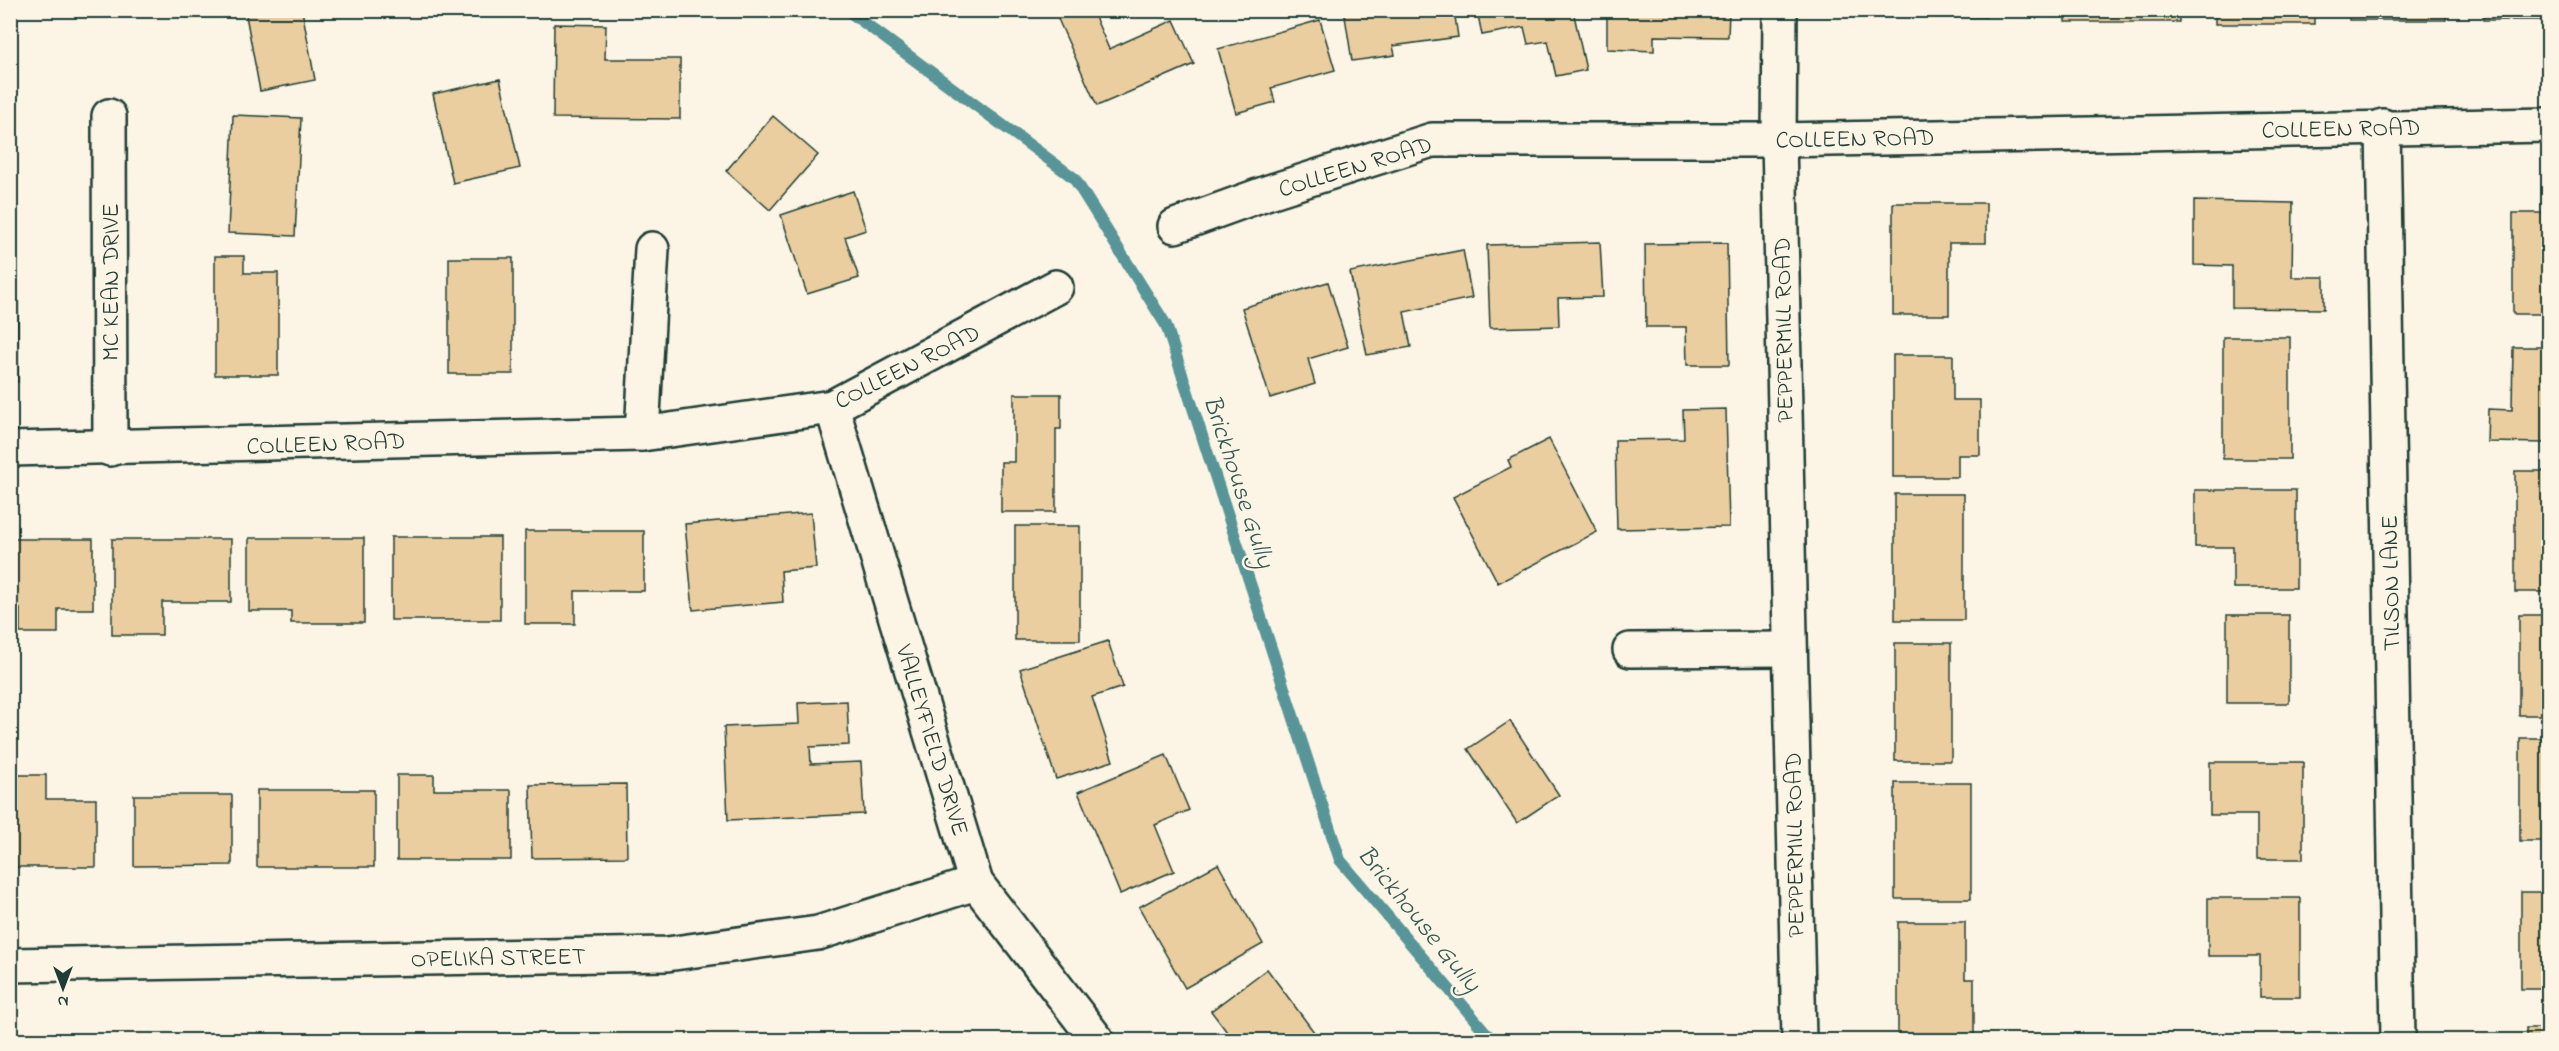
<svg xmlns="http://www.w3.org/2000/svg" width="2559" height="1051" viewBox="0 0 2559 1051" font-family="'Indie Flower',sans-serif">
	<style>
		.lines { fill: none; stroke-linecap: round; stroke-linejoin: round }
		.stream { stroke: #599598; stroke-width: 12 }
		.building { fill: #ebce9f; stroke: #1f3d34; stroke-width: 1.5 }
		.street-casing { stroke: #1f3d34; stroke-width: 38 }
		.street { stroke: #fcf5e5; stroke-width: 33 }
		.labels { text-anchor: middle; stroke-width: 5; stroke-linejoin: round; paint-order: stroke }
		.street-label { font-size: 24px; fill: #1f3d34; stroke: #fcf5e5 }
		.water-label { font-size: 26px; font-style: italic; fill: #325a55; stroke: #fcf5e5 }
	</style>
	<rect width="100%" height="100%" fill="#fcf5e5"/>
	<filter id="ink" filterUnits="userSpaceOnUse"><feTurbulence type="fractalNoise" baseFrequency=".0167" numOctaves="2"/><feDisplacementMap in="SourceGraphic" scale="12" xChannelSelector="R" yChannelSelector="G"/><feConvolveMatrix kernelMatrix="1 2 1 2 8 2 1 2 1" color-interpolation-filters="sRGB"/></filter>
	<g filter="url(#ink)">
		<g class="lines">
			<path class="stream" d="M847,10L1074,178L1166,325L1340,860L1492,1040"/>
		</g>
		<g class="building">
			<path d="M245,10H302L315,80L260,91Z"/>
			<path d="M1078,10H1092L1109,49L1174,20L1194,64L1097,106L1058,19Z"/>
			<path d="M1344,10H1454L1458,37L1393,46L1395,55L1352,61Z"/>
			<path d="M1477,10H1573L1586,70L1556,76L1548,41L1528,44L1524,27L1482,35Z"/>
			<path d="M1607,10H1729L1728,37L1654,36V51L1607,49Z"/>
			<path d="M1884,10H1986V17L1884,14Z"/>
			<rect x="2065" y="10" width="114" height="12"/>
			<rect x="2215" y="10" width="99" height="14"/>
			<rect x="2349" y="10" width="97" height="10"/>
			<rect x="2483" y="10" width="65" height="10"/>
			<path d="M1320,20L1335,70L1271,88L1275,102L1236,113L1218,49Z"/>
			<path d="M554,24L606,25L605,59H680V119L553,118Z"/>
			<path d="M500,79L520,168L453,183L433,94Z"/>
			<path d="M233,115L301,118L295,236L228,233Z"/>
			<path d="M773,116L818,155L770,210L726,171Z"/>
			<path d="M853,191L866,230L845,237L859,278L807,294L781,215Z"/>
			<path d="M2194,201L2293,203L2292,277H2324V309L2232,308V266L2194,265Z"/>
			<path d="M1893,203H1986V243H1949V315H1893Z"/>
			<rect x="2513" y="213" width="35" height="101"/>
			<path d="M1600,242L1603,297L1558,298L1559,326L1490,328L1487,245Z"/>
			<path d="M1727,243L1729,365H1687L1686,327H1646L1645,244Z"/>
			<path d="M1463,250L1472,298L1404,312L1411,347L1367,355L1350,272Z"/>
			<rect x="10" y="254" width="8" height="128"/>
			<path d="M215,256H244V273H278V375H215Z"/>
			<rect x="449" y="258" width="64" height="116"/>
			<path d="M1328,282L1348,347L1308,359L1315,384L1270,398L1242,308Z"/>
			<rect x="2223" y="337" width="67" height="122"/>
			<path d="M2513,347H2548V443L2487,442L2488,409L2512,410Z"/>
			<path d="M1893,355H1953V400H1980V455H1958V477H1893Z"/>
			<path d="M1014,394H1061V429H1056V512H1001V462H1014Z"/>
			<path d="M1726,409L1729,527L1617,529L1615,440L1684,439L1683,410Z"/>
			<path d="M1549,439L1597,532L1498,583L1453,497L1511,467L1508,460Z"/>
			<rect x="2515" y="471" width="33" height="121"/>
			<path d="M2195,490H2296V588H2233V547H2195Z"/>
			<rect x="1895" y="494" width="69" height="126"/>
			<path d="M811,513L816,568L781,571L783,602L693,610L685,524Z"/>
			<rect x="1015" y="526" width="65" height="114"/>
			<path d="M525,531H644V591H575V624H525Z"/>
			<rect x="391" y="537" width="109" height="83"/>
			<path d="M249,538H364V623H291V611H249Z"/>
			<path d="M10,539H93V609H58V633H20V609H10Z"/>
			<path d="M112,539H231V602H162V635H112Z"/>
			<rect x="2227" y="615" width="62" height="88"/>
			<rect x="2519" y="615" width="29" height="100"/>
			<path d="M1108,641L1123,687L1092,697L1113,761L1056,779L1020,669Z"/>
			<rect x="1895" y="643" width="56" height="118"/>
			<path d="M847,701L849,745L810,747L811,764L861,762L864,814L728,820L724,727L799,724L798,703Z"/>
			<path d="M1510,721L1559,795L1517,823L1468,749Z"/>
			<rect x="2520" y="738" width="28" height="103"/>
			<path d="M1166,755L1189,810L1155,825L1174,871L1120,894L1078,792Z"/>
			<path d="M2210,762H2303V859H2257V815H2210Z"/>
			<path d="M10,775H46V799H96V867H10Z"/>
			<path d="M397,775H434V790H511V860H397Z"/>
			<rect x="1895" y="783" width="76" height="116"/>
			<path d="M626,784L627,857L532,858L530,785Z"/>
			<rect x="257" y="790" width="117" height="77"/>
			<path d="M134,795H232V865L134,866Z"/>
			<path d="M1218,864L1263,944L1185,988L1139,907Z"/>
			<rect x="2521" y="892" width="27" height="97"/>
			<path d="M2208,898H2300V997H2260V956H2208Z"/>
			<path d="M1898,922H1965V979H1974V1039H1898Z"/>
			<path d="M1267,969L1320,1040H1233L1211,1011Z"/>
			<rect x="2526" y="1028" width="22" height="12"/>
		</g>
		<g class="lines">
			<defs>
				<g id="street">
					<path d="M1780,10L1779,140L1799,1040"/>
					<path d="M109,116L110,449"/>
					<path d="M2383,126L2398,1040"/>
					<path d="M1175,226L1269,192L1432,140H1779L2548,125"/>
					<path d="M832,407L976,883L1097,1040"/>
					<path d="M642,434L652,249"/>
					<path d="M10,449L642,434L832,407L1056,287"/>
					<path d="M1630,650L1789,649"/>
					<path d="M10,965L667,954L818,933L976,883"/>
				</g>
			</defs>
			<use href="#street" class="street-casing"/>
			<use href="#street" class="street"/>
		</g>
	</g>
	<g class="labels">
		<g class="street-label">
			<text transform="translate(2341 128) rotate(-1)" y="8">COLLEEN ROAD</text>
			<text transform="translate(1855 138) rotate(-1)" y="8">COLLEEN ROAD</text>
			<text transform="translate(1355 166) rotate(-17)" y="8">COLLEEN ROAD</text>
			<text transform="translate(110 282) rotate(-90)" y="8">MC KEAN DRIVE</text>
			<text transform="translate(1783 330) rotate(-91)" y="8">PEPPERMILL ROAD</text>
			<text transform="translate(907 366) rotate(-27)" y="8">COLLEEN ROAD</text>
			<text transform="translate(326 443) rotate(-2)" y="8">COLLEEN ROAD</text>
			<text transform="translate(2390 583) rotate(-91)" y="8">TILSON LANE</text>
			<text transform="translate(933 740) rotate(73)" y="8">VALLEYFIELD DRIVE</text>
			<text transform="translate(1794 845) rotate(-91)" y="8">PEPPERMILL ROAD</text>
			<text transform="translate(498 957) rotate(-1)" y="8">OPELIKA STREET</text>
		</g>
		<g class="water-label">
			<text transform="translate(1240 481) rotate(72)" y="9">Brickhouse Gully</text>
			<text transform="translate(1420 918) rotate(51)" y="9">Brickhouse Gully</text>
		</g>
	</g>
	<rect width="2559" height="1051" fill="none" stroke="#fcf5e5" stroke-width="36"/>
	<rect x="18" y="18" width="2523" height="1015" fill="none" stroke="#1f3d34" stroke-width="2" filter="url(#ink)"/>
	<g transform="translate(63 988) rotate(180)" stroke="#fcf5e5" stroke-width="4.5" paint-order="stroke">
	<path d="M0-4.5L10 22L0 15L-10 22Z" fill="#1f3d34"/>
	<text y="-9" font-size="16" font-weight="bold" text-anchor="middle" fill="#1f3d34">N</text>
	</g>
</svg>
